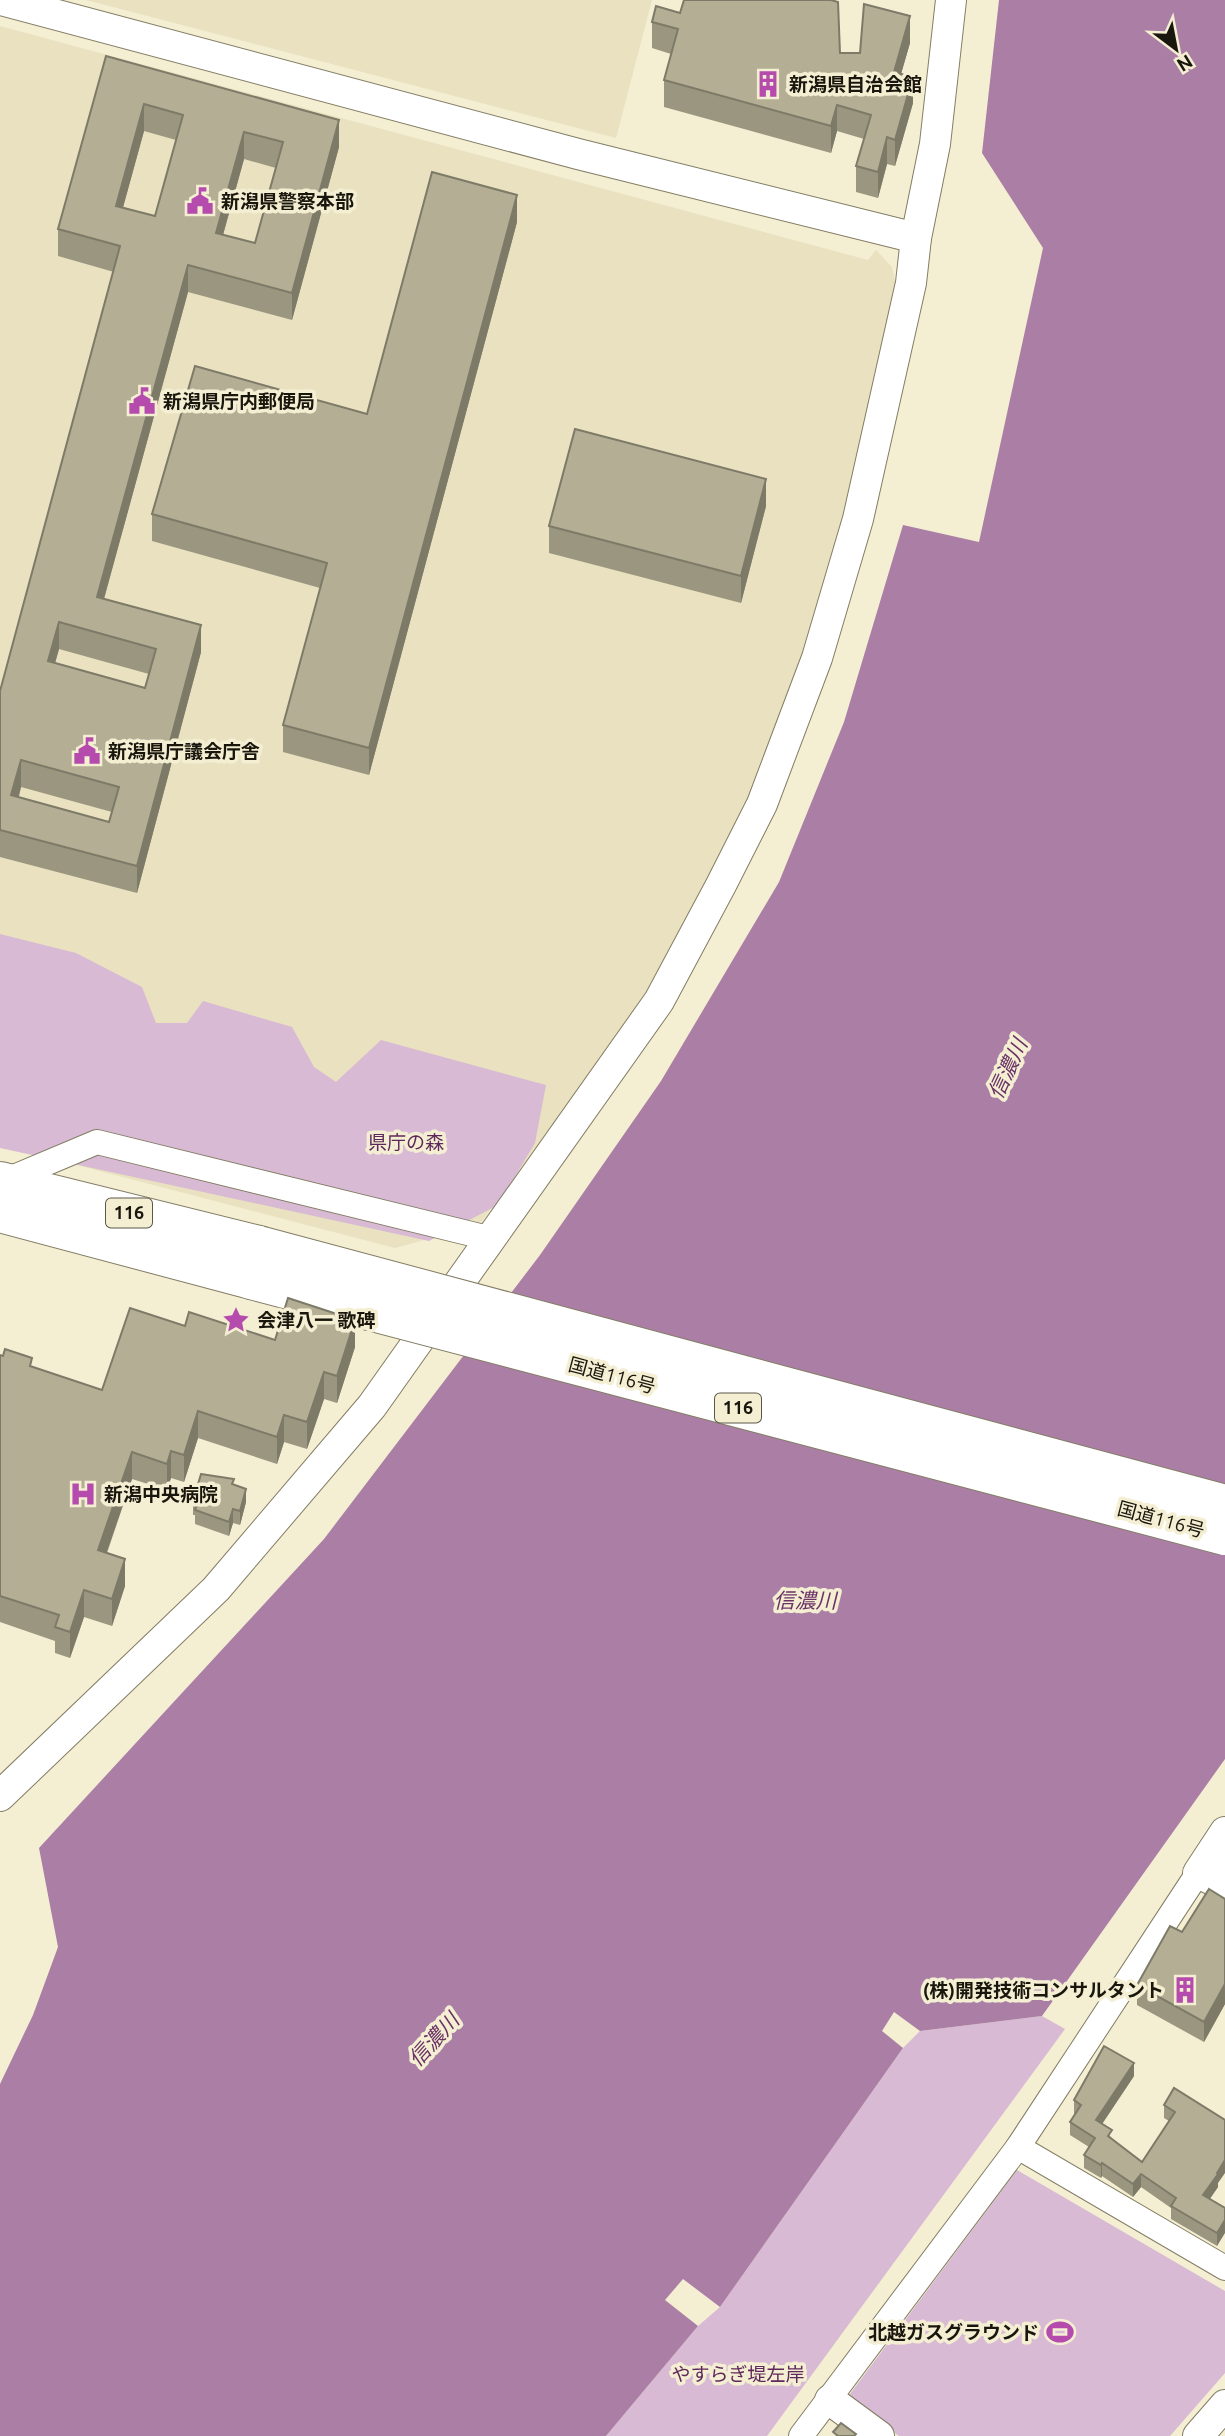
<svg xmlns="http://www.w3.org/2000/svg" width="1225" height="2436" viewBox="0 0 1225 2436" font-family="Ubuntu,'Noto Sans JP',sans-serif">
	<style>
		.built { fill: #e9e1bf }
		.green { fill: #d8bad4 }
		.water { fill: #ab7fa5 }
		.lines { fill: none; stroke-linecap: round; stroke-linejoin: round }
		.minor-casing { stroke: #827d64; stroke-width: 26 }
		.tertiary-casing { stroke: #827d64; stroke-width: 32 }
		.trunk-casing { stroke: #827d64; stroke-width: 40 }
		.minor { stroke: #fff; stroke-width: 24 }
		.tertiary { stroke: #fff; stroke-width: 30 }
		.trunk { stroke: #fff; stroke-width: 38 }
		.trunk-bridge-casing { stroke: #827d64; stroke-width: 40; stroke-linecap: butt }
		.trunk-bridge { stroke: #fff; stroke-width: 38 }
		.wall { fill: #9a967f; fill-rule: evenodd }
		.shaded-wall { fill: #7d7a68 }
		.building { fill: #b3ae94; stroke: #7d7a68; stroke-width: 2; fill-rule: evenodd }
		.labels { text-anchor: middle; stroke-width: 7; stroke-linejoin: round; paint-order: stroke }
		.shield { fill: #f4eed3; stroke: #5b5848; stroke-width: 2 }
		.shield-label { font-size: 18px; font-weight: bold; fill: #19170d }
		.poi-label { font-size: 19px; font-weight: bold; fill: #19170d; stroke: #f4eed3; text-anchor: start }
		.park-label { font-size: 19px; fill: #5f285b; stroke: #f4eed3 }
		.street-label { font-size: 19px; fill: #19170d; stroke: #f4eed3 }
		.water-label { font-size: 21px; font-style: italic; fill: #6a3265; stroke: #f4eed3 }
	</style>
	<rect width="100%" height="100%" fill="#f4eed3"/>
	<g class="built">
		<path d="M86,0H652L616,138Z"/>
		<path d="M0,26L868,260L876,250L892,267L897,292L846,513L805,651L749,797L711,881L648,995L479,1225L395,1248L0,1145Z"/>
	</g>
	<g class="green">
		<path d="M0,934L76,953L142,987L156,1023H187L203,1001L292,1027L314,1067L336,1082L381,1040L546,1085L535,1143L498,1205L429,1241L0,1148Z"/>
		<path d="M1042,2016L1065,2029L767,2436H606L698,2326L720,2307L903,2048L920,2031Z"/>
		<path d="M1017,2170L1225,2291V2373L1170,2436H899L847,2398Z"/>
	</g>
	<path class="water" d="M999,0H1225V1759L1042,2016L920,2031L894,2012L882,2031L903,2048L720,2307L683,2279L665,2300L698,2326L606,2436H0V2084L33,2015L58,1947L39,1848L324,1539L540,1255L661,1081L779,882L844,722L903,525L979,542L1043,248L982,153Z"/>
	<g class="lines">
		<defs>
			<g id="minor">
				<path d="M2,1182L97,1142L492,1239"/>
				<path d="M1213,1881L1225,1861"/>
				<path d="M1018,2147L1225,2268"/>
				<path d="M801,2436L1018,2147L1198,1873"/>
			</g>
			<g id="tertiary">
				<path d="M1,0L578,154L916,238"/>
				<path d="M0,1796L216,1589L372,1406L659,1001L721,885L762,804L817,658L858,519L911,283L916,238L935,144L951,0"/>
				<path d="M1225,1832L1198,1873L1225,1886"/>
				<path d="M830,2400L879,2436"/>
				<path d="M1198,2436L1225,2405"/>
			</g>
			<g id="trunk">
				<path d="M0,1181L259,1245"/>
				<path d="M0,1213L251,1280"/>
			</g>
		</defs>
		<use href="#minor" class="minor-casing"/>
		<use href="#tertiary" class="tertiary-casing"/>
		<use href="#trunk" class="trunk-casing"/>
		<use href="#minor" class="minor"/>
		<use href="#tertiary" class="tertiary"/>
		<use href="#trunk" class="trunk"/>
		<defs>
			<g id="trunk-bridge">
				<path d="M259,1245L1225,1504"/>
				<path d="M251,1280L1225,1536"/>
			</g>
		</defs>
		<use href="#trunk-bridge" class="trunk-bridge-casing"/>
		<use href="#trunk-bridge" class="trunk-bridge"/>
	</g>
	<g class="wall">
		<path d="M680,13L840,53H860L910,43L901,74L913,103L895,166L887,164L878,198L856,192V166L864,139L837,131L831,153L664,107V80L671,54L652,48V22Z"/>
		<path d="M106,56L339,147L292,320L188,292L104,599L201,652L137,893L0,857V691L114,272L58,256V229ZM144,131L176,140L155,216L123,207ZM244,159L276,168L255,243L223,235ZM59,649L149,674L145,688L55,663ZM21,787L112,812L109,822L19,797Z"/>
		<path d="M517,222L369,775L283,752V725L320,588L152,541V514L367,414Z"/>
		<path d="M766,506L741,603L549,553V526Z"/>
		<path d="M185,1326L275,1340L355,1347L337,1403L324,1399L307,1449L284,1442L277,1464L198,1438L184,1482L171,1478L167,1490L132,1479L107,1553L125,1586L112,1626L84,1617L70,1658L55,1653V1641L0,1622V1355L32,1367L102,1390Z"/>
		<path d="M234,1485L246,1502L240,1525L233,1523L229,1536L195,1524V1515H193V1501Z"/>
		<path d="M1225,1899V2004L1204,2042L1137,2005V1985L1182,1932Z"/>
		<path d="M1134,2076L1102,2124L1112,2139L1142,2162L1169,2121L1164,2118V2105L1174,2088L1218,2183V2187L1210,2199L1225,2208L1217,2246L1171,2219V2208L1141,2187L1133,2197L1102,2176L1101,2178L1084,2168V2155L1089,2147L1070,2135V2122L1075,2114L1074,2113V2100Z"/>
	</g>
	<g class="shaded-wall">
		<path d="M910,16V43L894,98V72Z"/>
		<path d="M913,77V103L895,166V140Z"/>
		<path d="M144,104V131L116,233V206Z"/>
		<path d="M837,105V131L831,153V126Z"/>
		<path d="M339,120V147L292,320V293Z"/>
		<path d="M244,132V159L216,260V233Z"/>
		<path d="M887,137V164L878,198V172Z"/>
		<path d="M517,195V222L369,775V748Z"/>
		<path d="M188,265V292L97,624V597Z"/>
		<path d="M766,479V506L741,603V576Z"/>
		<path d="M59,622V649L48,688V661Z"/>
		<path d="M201,625V652L137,893V866Z"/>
		<path d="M21,760V787L11,822V795Z"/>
		<path d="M355,1320V1347L337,1403V1376Z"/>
		<path d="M324,1372V1399L307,1449V1422Z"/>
		<path d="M198,1411V1438L184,1482V1455Z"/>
		<path d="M284,1415V1442L277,1464V1437Z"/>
		<path d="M171,1451V1478L167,1490V1464Z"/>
		<path d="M132,1452V1479L98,1577V1550Z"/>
		<path d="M246,1489V1502L240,1525V1511Z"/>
		<path d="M233,1509V1523L229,1536V1522Z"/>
		<path d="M125,1559V1586L112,1626V1599Z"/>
		<path d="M84,1590V1617L70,1658V1632Z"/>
		<path d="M1225,1984V2004L1204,2042V2022Z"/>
		<path d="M1134,2063V2076L1096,2133V2120Z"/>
		<path d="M1225,2160V2173L1218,2183V2187L1203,2208V2195Z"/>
		<path d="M1102,2163V2176L1101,2178V2165Z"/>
		<path d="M1141,2174V2187L1133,2197V2184Z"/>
		<path d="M1225,2220V2233L1217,2246V2233Z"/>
	</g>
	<g class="building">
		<path d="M684,0H831L838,2L840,53H860L864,4L910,16L894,72L913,77L895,140L887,137L878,172L856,166L871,115L837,105L831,126L664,80L678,29L652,22L656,6L680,13Z"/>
		<path d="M106,56L339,120L292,293L188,265L97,597L201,625L137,866L0,830V691L120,246L58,229ZM144,104L183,115L155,216L116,206ZM244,132L283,142L255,243L216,233ZM59,622L156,649L145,688L48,661ZM21,760L119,787L109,822L11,795Z"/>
		<path d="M432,172L517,195L369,748L283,725L327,563L152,514L195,366L367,414Z"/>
		<path d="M575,429L766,479L741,576L549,526Z"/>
		<path d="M288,1298L355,1320L337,1376L324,1372L307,1422L284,1415L277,1437L198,1411L184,1455L171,1451L167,1464L132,1452L98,1550L125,1559L112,1599L84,1590L70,1632L55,1627L59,1615L0,1596V1355L3,1356L5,1349L32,1358L30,1366L102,1390L130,1308L185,1326L189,1312L275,1340Z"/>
		<path d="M201,1474L234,1479L232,1484L246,1489L240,1511L233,1509L229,1522L195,1510L198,1502L193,1501Z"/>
		<path d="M1209,1889L1225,1899V1984L1204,2022L1137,1985L1170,1926L1182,1932Z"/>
		<path d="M1104,2046L1134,2063L1096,2120L1112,2130L1108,2136L1142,2162L1175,2112L1164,2105L1174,2088L1225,2120V2160L1217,2173L1218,2174L1203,2195L1225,2208V2220L1217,2233L1171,2206L1176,2198L1141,2174L1133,2184L1102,2163L1101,2165L1084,2155L1095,2138L1070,2122L1081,2105L1074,2100Z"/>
		<path d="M841,2423L856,2434L854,2436H838L833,2432Z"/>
	</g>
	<defs>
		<symbol id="building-bare" viewBox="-9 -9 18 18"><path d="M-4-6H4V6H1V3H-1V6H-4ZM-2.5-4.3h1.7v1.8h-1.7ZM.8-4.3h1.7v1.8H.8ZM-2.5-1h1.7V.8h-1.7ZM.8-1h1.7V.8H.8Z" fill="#b44bad" stroke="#f4eed3" stroke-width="2.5" paint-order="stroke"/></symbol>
		<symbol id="civic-bare" viewBox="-9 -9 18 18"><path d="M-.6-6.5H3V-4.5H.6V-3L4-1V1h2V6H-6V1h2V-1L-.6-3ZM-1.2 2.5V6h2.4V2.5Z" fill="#b44bad" stroke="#f4eed3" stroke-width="2.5" paint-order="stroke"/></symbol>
		<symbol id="sight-bare" viewBox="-9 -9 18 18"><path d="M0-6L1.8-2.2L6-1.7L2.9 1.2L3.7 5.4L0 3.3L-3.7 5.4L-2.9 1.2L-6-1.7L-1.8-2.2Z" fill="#b44bad" stroke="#f4eed3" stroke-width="2.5" paint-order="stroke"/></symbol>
		<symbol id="hospital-bare" viewBox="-9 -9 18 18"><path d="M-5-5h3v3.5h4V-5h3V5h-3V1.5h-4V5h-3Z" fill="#b44bad" stroke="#f4eed3" stroke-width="2.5" paint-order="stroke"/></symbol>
		<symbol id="stadium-bare" viewBox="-9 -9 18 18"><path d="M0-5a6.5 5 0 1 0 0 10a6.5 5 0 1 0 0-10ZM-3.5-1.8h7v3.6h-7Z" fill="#b44bad" stroke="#f4eed3" stroke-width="2.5" paint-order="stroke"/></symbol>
	</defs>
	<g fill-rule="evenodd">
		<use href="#building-bare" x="749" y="65" width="38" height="38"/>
		<use href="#civic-bare" x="181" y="182" width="38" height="38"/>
		<use href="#civic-bare" x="123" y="382" width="38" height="38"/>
		<use href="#civic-bare" x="68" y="732" width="38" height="38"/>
		<use href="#sight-bare" x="217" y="1301" width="38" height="38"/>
		<use href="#hospital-bare" x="64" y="1475" width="38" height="38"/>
		<use href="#building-bare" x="1166" y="1971" width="38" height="38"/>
		<use href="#stadium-bare" x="1041" y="2313" width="38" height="38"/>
	</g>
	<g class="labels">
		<g class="shield">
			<rect x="106" y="1198.5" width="46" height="29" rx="5"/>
			<rect x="715" y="1393.5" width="46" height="29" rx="5"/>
		</g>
		<g class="shield-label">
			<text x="129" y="1219">116</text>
			<text x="738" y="1414">116</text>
		</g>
		<g class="poi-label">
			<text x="789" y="91">新潟県自治会館</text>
			<text x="221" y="208">新潟県警察本部</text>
			<text x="163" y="408">新潟県庁内郵便局</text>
			<text x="108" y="758">新潟県庁議会庁舎</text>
			<text x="257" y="1327">会津八一 歌碑</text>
			<text x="104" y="1501">新潟中央病院</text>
			<text x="1164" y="1997" text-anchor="end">(株)開発技術コンサルタント</text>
			<text x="1039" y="2339" text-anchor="end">北越ガスグラウンド</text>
		</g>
		<g class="park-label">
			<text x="406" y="1149">県庁の森</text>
			<text x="738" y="2381">やすらぎ堤左岸</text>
		</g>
		<g class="street-label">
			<text transform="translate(612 1375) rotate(15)" y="7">国道116号</text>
			<text transform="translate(1161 1519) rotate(15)" y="7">国道116号</text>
		</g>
		<g class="water-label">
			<text transform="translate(1008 1069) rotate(-65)" y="7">信濃川</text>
			<text x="805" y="1608">信濃川</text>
			<text transform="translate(434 2040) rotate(-48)" y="7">信濃川</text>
		</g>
	</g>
	<g transform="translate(1176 49) rotate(148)" stroke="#f4eed3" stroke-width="5" paint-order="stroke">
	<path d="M0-5L12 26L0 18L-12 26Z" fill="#19170d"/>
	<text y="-10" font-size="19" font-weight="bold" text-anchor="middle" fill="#19170d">N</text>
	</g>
</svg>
